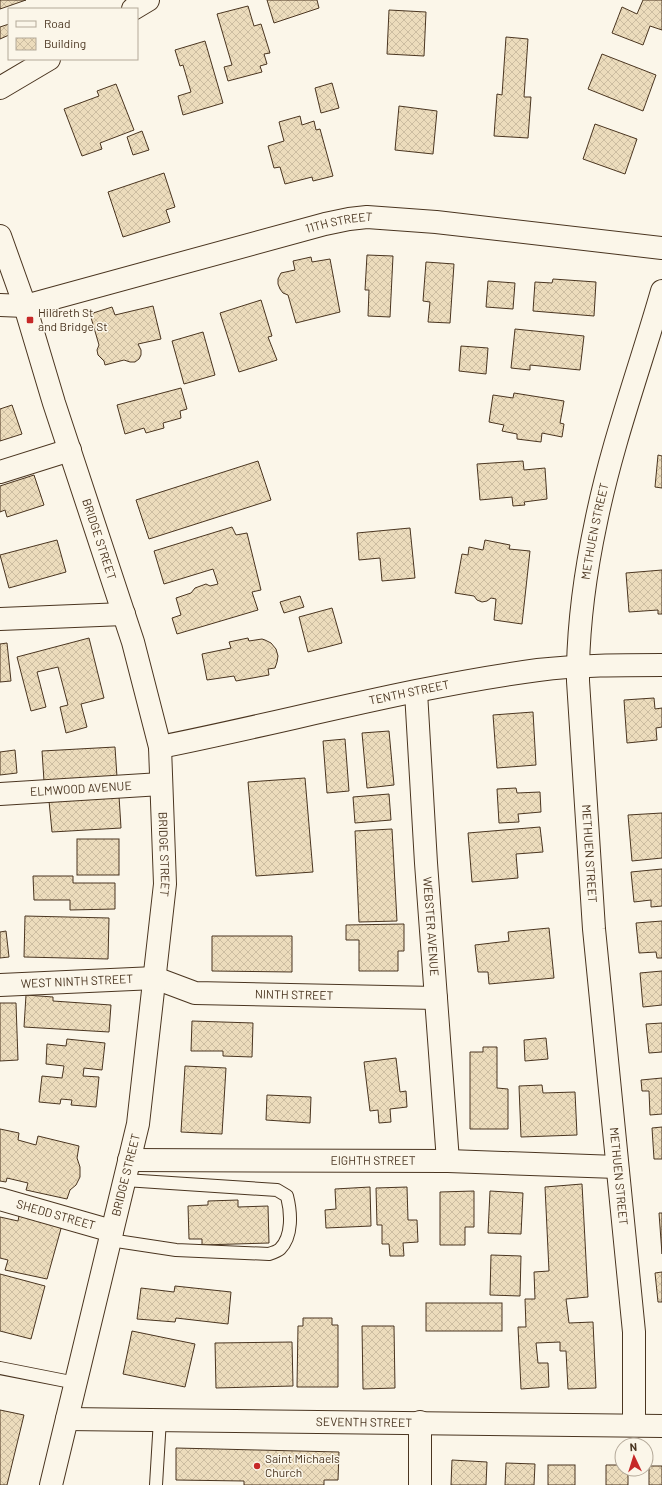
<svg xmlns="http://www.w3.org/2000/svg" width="662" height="1485" viewBox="0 0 662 1485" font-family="Barlow,sans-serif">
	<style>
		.building { fill: url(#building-cross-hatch); stroke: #4a3520 }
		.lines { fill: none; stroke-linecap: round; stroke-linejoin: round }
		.lane-casing { stroke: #4a3520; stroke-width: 14 }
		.street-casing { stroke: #4a3520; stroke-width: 24 }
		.secondary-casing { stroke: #4a3520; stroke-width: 24 }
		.primary-casing { stroke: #4a3520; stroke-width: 24 }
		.lane { stroke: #fbf6e9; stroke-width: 12 }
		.street { stroke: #fbf6e9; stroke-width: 22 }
		.secondary { stroke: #fbf6e9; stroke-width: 22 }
		.primary { stroke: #fbf6e9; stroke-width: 22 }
		.poi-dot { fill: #c62828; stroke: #fbf6e9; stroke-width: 1.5 }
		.labels { text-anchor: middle; stroke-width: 3; stroke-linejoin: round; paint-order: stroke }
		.street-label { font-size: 12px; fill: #4a3520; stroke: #fbf6e9 }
		.poi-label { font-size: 12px; fill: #4a3520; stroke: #fbf6e9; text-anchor: start }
	</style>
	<defs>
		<pattern id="building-cross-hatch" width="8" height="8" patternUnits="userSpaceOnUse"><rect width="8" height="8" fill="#ecdcbc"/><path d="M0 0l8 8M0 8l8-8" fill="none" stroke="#ccbda1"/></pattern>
	</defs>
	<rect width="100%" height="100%" fill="#fbf6e9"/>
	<g class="building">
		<path d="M0,0H26L0,9Z"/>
		<path d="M267,0H317L319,8L274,23Z"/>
		<path d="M643,0H662V30L650,26L643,45L612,33L622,7L637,14Z"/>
		<path d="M248,6L254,26L261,24L270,53L264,54L267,64L260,66L262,72L228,81L224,67L232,65L217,14Z"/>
		<path d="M389,10L426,12L424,56L387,54Z"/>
		<path d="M9,24V35L0,39V27Z"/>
		<path d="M506,37L528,39L524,97H531L528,138L494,136L497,94L502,95Z"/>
		<path d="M205,41L223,103L183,115L178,96L191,92L183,65L180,66L175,50Z"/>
		<path d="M602,54L656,75L643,111L588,89Z"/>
		<path d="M332,83L339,108L321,113L315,88Z"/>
		<path d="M116,84L134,130L100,143L102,149L82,156L64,109L99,96L97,91Z"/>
		<path d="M399,106L437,111L433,154L395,150Z"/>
		<path d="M300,116L302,125L314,121L316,130L320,129L333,176L313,181L312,177L285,184L280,167L274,168L268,146L284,141L279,122Z"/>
		<path d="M595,124L637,139L625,174L583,159Z"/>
		<path d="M142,131L149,150L133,155L127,137Z"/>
		<path d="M164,173L175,207L166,210L170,222L123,237L108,192Z"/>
		<path d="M367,255L393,256L390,317L368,316L369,290H365Z"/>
		<path d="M311,257L312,262L330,259L340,312L296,323L288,295L283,293L280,289L278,284V279L281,273L295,270L293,261Z"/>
		<path d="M426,262L454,264L450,323L428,322L430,302L423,301Z"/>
		<path d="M553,279L596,282L594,316L533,311L535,282L552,283Z"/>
		<path d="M488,281L515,283L513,309L486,307Z"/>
		<path d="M261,300L272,336L268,337L277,360L239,372L220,313Z"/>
		<path d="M153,306L161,339L138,344L141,350V355L139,359L135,362H130L124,360L105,365L104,361L98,355L97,350L99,345L90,314L112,307L115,315Z"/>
		<path d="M515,329L584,336L580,370L530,365V370L511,368Z"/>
		<path d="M203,332L215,375L184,384L172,341Z"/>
		<path d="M461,346L488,348L486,374L459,371Z"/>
		<path d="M181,388L187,409L180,411L181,418L163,423L164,428L146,433L144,428L125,434L117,405Z"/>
		<path d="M514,393L564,401L560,423L564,424L562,437L542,433L541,442L517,439V434L502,431L504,425L489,422L493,395L513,398Z"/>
		<path d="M12,405L22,434L0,441V409Z"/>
		<path d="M658,455L662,456V488L655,487Z"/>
		<path d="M258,461L271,500L149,539L136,500Z"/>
		<path d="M523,461L524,470L545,468L547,499L524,502L525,505L513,506L512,497L480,500L477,464Z"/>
		<path d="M34,475L44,505L7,517L5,510L0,512V486Z"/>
		<path d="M232,527L236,535L247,533L261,590L252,592L258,610L177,634L172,618L181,615L176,598L191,593L195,588L206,584L210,586L218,584L213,569L164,584L154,551Z"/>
		<path d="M410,528L415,578L382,581L380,558L359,560L357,533Z"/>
		<path d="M57,540L66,572L9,588L0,555Z"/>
		<path d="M485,540L510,545L509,549L530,551L522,624L494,620L496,599L491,598L487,601L482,602L477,600L474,596L455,593L462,554L468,555L469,547L483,550Z"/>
		<path d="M662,570V614H658V610L629,612L626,573Z"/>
		<path d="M300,596L304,607L284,613L280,602Z"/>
		<path d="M332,608L342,643L308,652L299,617Z"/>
		<path d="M89,638L104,698L81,704L87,727L66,733L60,707L68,705L58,667L37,672L46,707L31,711L17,657Z"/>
		<path d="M248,638L249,641L262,639L265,640L271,643L276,649L278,656L277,662L275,668L268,669L269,675L236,681L234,676L207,680L202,654L231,648L229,642Z"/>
		<path d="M7,643L11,681L0,682V644Z"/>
		<path d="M654,698L655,709L662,708V727L656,728L657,740L627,743L624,700Z"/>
		<path d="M533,712L536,765L497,768L493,715Z"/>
		<path d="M389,731L394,785L367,788L362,733Z"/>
		<path d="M345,739L349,791L327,793L323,741Z"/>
		<path d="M115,747L117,777L44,781L42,751Z"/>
		<path d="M15,750L17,773L0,775V752Z"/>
		<path d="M305,778L313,872L256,876L248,782Z"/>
		<path d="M516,788L517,793L540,792L541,812L518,814L519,822L499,823L497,789Z"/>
		<path d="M389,794L391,820L355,823L353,797Z"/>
		<path d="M119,796L121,828L52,832L49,801Z"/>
		<path d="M662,813V858L632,861L628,815Z"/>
		<path d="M540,827L543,852L516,854L518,878L472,882L468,833Z"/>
		<path d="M392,829L397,921L359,922L355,831Z"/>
		<rect x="77" y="839" width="42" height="36"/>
		<path d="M662,869V906L651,907V900L634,902L631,872Z"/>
		<path d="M33,876H73V883H115V909L70,910V900H34Z"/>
		<path d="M25,916L109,918L108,959L24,957Z"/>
		<path d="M662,921V958H657L656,952L639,953L636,923Z"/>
		<path d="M404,924V951H398V971H359V940H346V925Z"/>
		<path d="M549,928L554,978L489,984L488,972H478L475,945L509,941L508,932Z"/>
		<path d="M6,931L9,957L0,958V932Z"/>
		<path d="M212,936H292V972L212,971Z"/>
		<path d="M662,971V1005L643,1007L640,973Z"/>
		<path d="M26,995L53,997V1001L111,1005L109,1032L24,1027Z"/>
		<path d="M0,1003H16L18,1060L0,1061Z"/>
		<path d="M192,1021L253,1023L252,1057L223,1056V1051H191Z"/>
		<path d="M662,1023V1052L649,1053L646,1024Z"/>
		<path d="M546,1038L548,1059L525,1061L524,1040Z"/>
		<path d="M67,1039L105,1043L102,1070L84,1068L83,1076L99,1077L96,1107L71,1105L72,1100L61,1099L60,1104L39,1102L42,1076L62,1078L64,1066L46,1064L47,1044L66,1046Z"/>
		<path d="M483,1047H497V1088L508,1089V1129H470V1052H483Z"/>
		<path d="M396,1058L400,1092L406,1091L407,1107L390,1109L391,1122L379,1123L378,1110L370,1111L364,1062Z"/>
		<path d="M185,1066L226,1068L222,1134L181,1132Z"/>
		<path d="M662,1078V1114L650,1115L649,1091H642L641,1080Z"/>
		<path d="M542,1085L543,1093L575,1092L577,1135L521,1137L519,1086Z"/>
		<path d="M267,1095L311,1097L310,1123L266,1120Z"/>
		<path d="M662,1127V1159H654L652,1128Z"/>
		<path d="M0,1129L19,1133L18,1140L36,1145L38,1136L79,1146L77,1158L80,1167V1177L76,1185L70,1190L67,1199L26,1190L28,1183L7,1178L6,1182L0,1181Z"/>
		<path d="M582,1184L588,1297L566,1299L569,1323L593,1322L596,1388L568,1389L566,1351H560V1342L536,1343L538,1363H548L549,1387L521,1389L518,1327H526L525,1299H535L534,1272L549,1271L545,1187Z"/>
		<path d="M370,1187L371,1226L326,1228L325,1210L336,1209L335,1189Z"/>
		<path d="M407,1187L408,1220H417L418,1242L403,1243L404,1256H390L389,1244H382V1225H377L376,1188Z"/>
		<path d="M474,1191V1227H465V1245H440V1192Z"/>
		<path d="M490,1191L523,1193L521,1234L488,1233Z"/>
		<path d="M238,1200V1207L268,1206L269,1243L202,1245V1239H189L188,1206L208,1205V1201Z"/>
		<path d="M659,1213H662V1254Z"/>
		<path d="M19,1216L62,1225L47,1279L5,1270L8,1260L0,1258V1217L18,1221Z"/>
		<path d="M491,1255L521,1256L520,1296L490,1295Z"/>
		<path d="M662,1272V1302H658L655,1273Z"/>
		<path d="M0,1274L45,1286L31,1339L0,1331Z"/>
		<path d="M175,1286L231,1292L228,1324L176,1318L175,1322L137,1319L141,1288L174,1292Z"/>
		<rect x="426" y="1303" width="76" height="28"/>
		<path d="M303,1318H332V1325H338V1387H297L298,1326H303Z"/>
		<path d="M362,1326H394L395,1388L363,1389Z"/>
		<path d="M132,1331L195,1344L185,1387L123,1374Z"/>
		<path d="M292,1342L293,1386L216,1388L215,1343Z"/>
		<path d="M0,1410L24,1415L7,1485H0Z"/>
		<path d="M176,1448L339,1452L338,1480H324V1485H244V1481L176,1480Z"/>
		<path d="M452,1460L487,1462L486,1485H451Z"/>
		<path d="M506,1463L535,1464L534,1485H505Z"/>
		<rect x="548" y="1465" width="27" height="20"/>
		<path d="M606,1465H622V1469H628V1485H606Z"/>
		<rect x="649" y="1466" width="13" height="19"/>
	</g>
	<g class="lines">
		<defs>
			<g id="lane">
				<path d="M110,1240L176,1250L269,1254C272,1253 278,1251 280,1249C293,1236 291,1212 287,1196L277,1190L125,1180"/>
				<path d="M0,1368L76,1383"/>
				<path d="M156,1485L160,1419"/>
			</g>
			<g id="street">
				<path d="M133,9L148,0"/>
				<path d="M0,88L49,59"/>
				<path id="s1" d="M25,306L325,224L349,219L367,217L436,222L662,248"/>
				<path d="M0,472L70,450"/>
				<path d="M0,619L124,614"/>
				<path id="s2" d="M578,667V681L594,929L634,1332V1425"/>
				<path id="s3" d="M416,692L426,863L448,1161"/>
				<path id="s4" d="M0,794L161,784"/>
				<path id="s5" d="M0,985L155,978L195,993L436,998"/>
				<path id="s6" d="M129,1160L448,1161L617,1167"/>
				<path id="s7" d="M0,1199L112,1231"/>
				<path id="s8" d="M67,1419L662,1426"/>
				<path d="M420,1485V1422"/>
			</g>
			<g id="secondary">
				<path d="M0,305L25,306"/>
				<path id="s9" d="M578,667C579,618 586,569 596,522C612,443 640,368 662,291"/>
				<path id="s10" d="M160,747C286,722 411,687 538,670C579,665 621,665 662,665"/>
			</g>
			<g id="primary">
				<path id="s11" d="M0,236L25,306L54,403L133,642L160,747L165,884L138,1124L51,1485"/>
			</g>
		</defs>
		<use href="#lane" class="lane-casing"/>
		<use href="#street" class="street-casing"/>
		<use href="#secondary" class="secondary-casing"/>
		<use href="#primary" class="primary-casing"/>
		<use href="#lane" class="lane"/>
		<use href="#street" class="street"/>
		<use href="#secondary" class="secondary"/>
		<use href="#primary" class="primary"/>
	</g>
	<g class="poi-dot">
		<rect x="26" y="316" width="8" height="8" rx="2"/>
		<circle cx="257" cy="1466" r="4"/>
	</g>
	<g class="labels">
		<g class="street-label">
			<text dy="4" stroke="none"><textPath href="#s1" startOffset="325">11TH STREET</textPath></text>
			<text dy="4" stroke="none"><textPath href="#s9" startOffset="137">METHUEN STREET</textPath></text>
			<text dy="4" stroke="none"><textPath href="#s11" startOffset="319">BRIDGE STREET</textPath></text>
			<text dy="4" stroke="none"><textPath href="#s10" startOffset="255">TENTH STREET</textPath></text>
			<text dy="4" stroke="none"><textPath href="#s4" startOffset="81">ELMWOOD AVENUE</textPath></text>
			<text dy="4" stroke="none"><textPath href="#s2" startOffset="187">METHUEN STREET</textPath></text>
			<text dy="4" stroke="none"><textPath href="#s11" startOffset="643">BRIDGE STREET</textPath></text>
			<text dy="4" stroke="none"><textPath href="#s3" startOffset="235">WEBSTER AVENUE</textPath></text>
			<text dy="4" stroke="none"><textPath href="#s5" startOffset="77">WEST NINTH STREET</textPath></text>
			<text dy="4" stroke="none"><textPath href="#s5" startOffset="297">NINTH STREET</textPath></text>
			<text dy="4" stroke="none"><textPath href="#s6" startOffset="244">EIGHTH STREET</textPath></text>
			<text transform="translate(126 1175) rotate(-76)" y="4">BRIDGE STREET</text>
			<text dy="4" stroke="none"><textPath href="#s2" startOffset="511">METHUEN STREET</textPath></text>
			<text dy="4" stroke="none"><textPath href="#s7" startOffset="58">SHEDD STREET</textPath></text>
			<text dy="4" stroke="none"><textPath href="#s8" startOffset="297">SEVENTH STREET</textPath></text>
		</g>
		<g class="poi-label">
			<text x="38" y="317">Hildreth St<tspan x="38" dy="14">and Bridge St</tspan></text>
			<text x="265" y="1463">Saint Michaels<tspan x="265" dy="14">Church</tspan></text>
		</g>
	</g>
	<rect x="8" y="8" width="130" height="52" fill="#fbf6e9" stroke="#b4a999"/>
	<rect x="16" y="21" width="20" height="6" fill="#fbf6e9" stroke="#b4a999"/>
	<text x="44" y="28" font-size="12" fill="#4a3520">Road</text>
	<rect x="16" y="38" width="20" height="12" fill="url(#building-cross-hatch)" stroke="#b4a999"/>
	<text x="44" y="48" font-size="12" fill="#4a3520">Building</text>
	<g transform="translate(634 1457) rotate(356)"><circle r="19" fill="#fbf6e9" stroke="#b4a999"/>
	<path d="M0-3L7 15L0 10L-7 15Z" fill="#c62828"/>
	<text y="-6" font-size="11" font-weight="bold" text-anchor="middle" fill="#4a3520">N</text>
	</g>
</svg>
